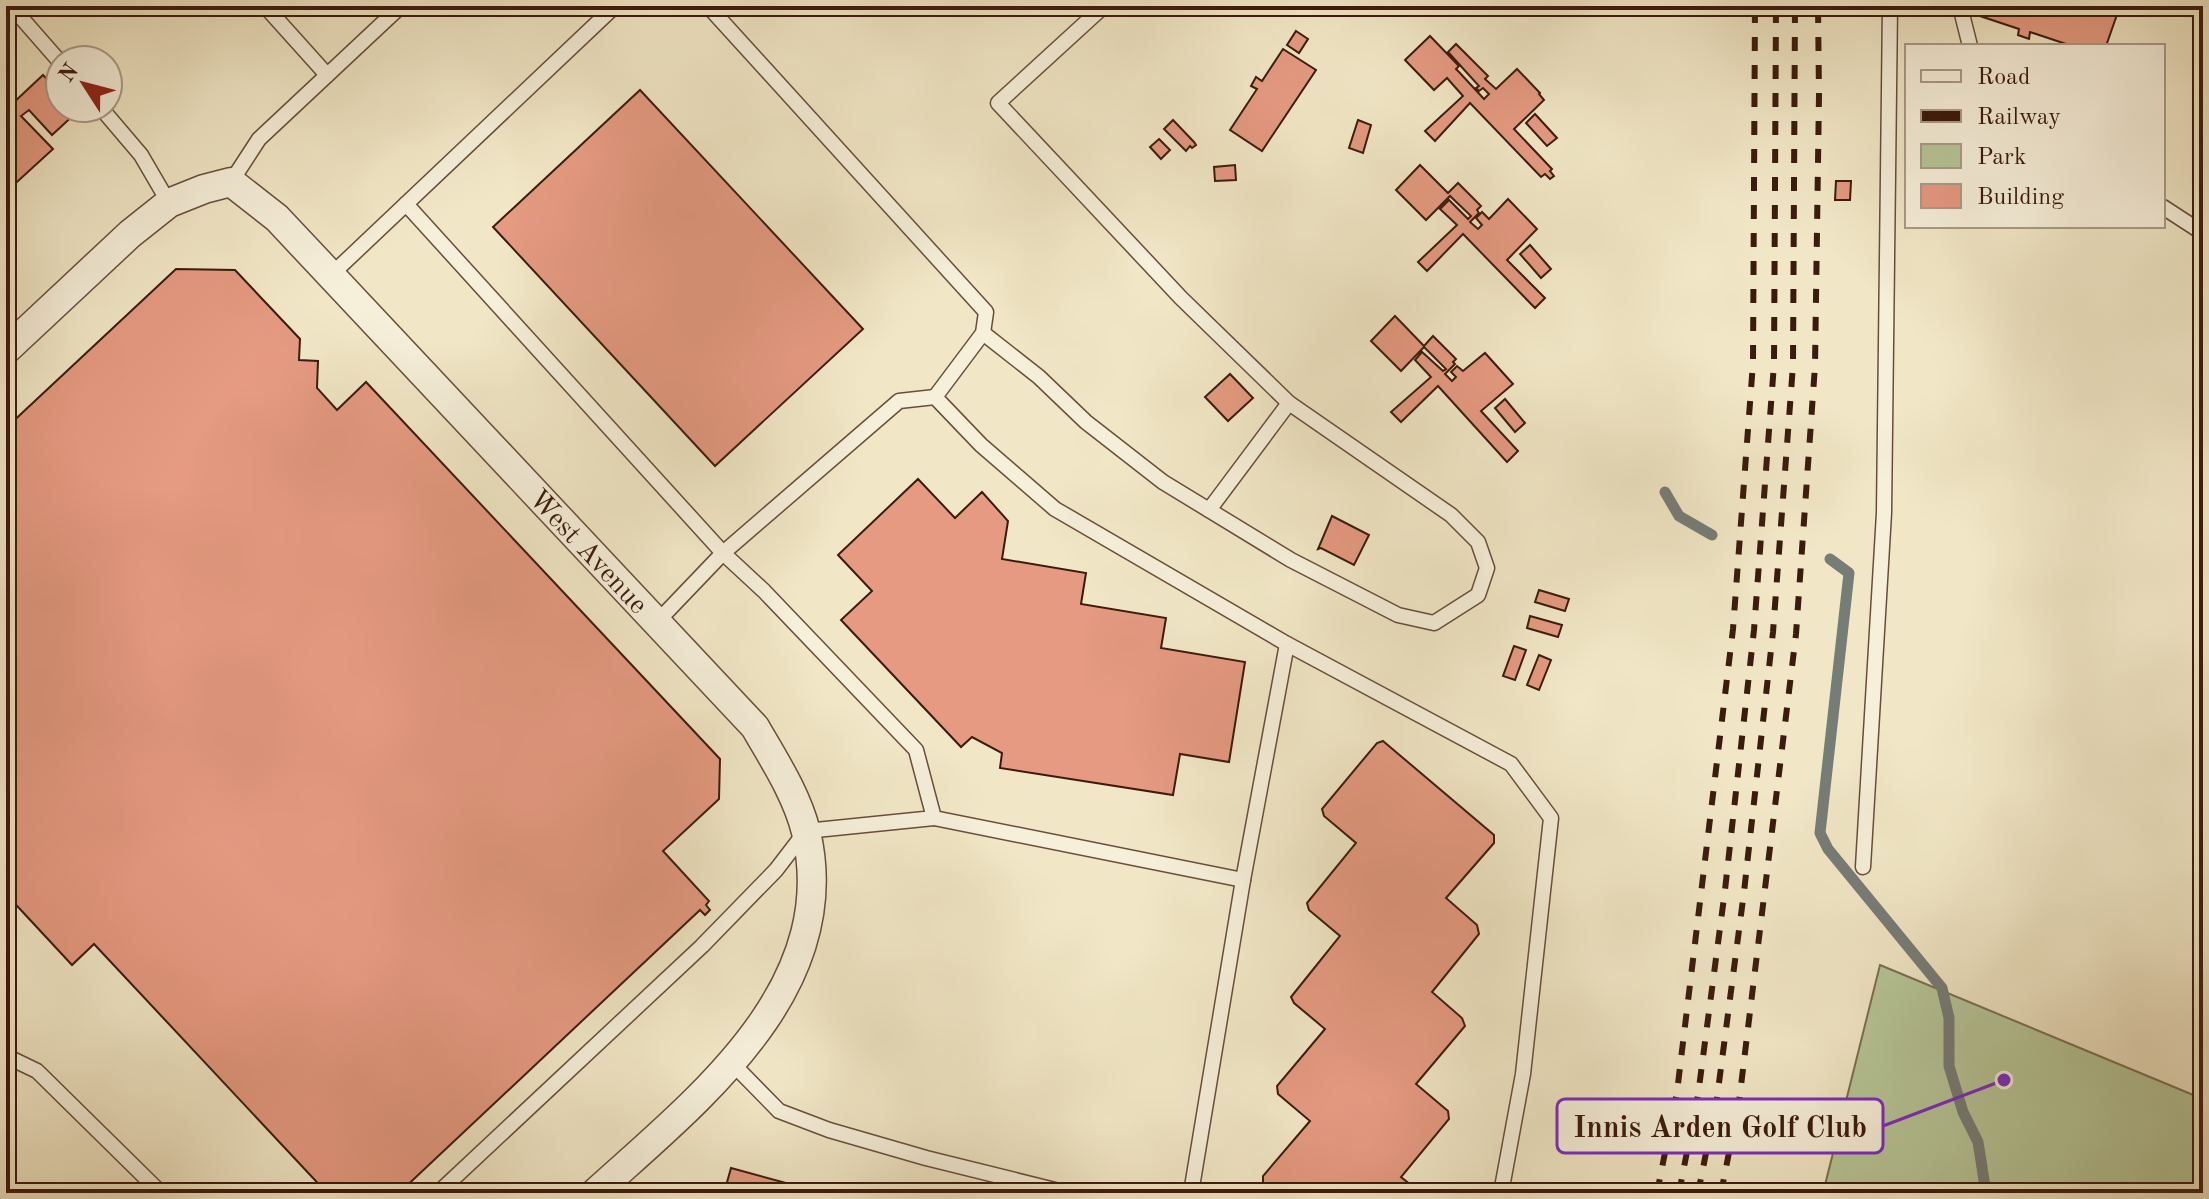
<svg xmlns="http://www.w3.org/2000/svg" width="2209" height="1199" viewBox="0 0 2209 1199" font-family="'Old Standard TT',serif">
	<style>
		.green { fill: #b6c698; stroke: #787052; stroke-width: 2 }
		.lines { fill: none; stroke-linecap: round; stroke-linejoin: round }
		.stream { stroke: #767d77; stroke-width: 11 }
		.building { fill: #e59a81; stroke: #3b1b0d; stroke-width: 2 }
		.lane-casing { stroke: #684e3b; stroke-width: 17 }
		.street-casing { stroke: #684e3b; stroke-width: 31 }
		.lane { stroke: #f6efda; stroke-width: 14 }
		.street { stroke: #f6efda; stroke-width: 28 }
		.rail { stroke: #3b1b0d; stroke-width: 6; stroke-dasharray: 14 14; stroke-linecap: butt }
		.labels { text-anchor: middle; stroke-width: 6; stroke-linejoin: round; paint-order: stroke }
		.street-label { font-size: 28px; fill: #3b1b0d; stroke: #f6efda }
		.leader { fill: none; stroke: #7b2cbf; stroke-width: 3 }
		.callout-dot { fill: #7b2cbf; stroke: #f6efda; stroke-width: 3 }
		.callout { fill: #f6efda; stroke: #7b2cbf; stroke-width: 3 }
		.callout-label { font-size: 30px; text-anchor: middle; font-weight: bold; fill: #3b1b0d }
	</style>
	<rect width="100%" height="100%" fill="#f1e7c6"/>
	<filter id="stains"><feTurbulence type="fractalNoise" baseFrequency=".0025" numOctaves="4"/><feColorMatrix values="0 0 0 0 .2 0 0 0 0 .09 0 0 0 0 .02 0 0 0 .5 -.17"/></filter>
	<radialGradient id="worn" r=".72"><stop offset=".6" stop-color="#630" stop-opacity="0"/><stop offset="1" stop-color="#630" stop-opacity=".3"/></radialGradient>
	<path class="green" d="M1880,965L2203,1099V1193H1823Z"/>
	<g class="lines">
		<g class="stream">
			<path d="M1665,492L1679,516L1712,535"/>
			<path d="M1830,559L1849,573L1820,833L1828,849L1942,988L1949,1018V1066L1963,1112L1978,1142L1986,1193"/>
		</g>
	</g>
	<g class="building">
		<path d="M1980,6H2120L2106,46H2072L2030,32L2029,39L2018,35L2019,29L1977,15Z"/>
		<path d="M1296,31L1308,39L1299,53L1287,45Z"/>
		<path d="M1430,36L1459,66L1456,69L1459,72L1484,99L1489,94L1483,88L1479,91L1476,88L1479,86L1448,52L1456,44L1488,76L1485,79L1496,89L1517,69L1540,93L1539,94L1544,100L1514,129L1552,169L1550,171L1554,176L1550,179L1545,174L1541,177L1470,103L1435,141L1425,131L1463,96L1447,78L1434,90L1405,60Z"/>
		<path d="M2200,44L2203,45V65L2194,61Z"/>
		<path d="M1283,49L1316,70L1262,151L1230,130L1257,89L1251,86L1256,77L1262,81Z"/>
		<path d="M43,75L60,93V108H74L77,112L52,135L29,110L21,116L53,149L6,192V99L11,105Z"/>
		<path d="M640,90L863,329L715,466L493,227Z"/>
		<path d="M1535,114L1557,138L1547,146L1526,123Z"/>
		<path d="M1173,120L1194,142L1196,145L1192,148L1190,146L1186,151L1164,129Z"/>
		<path d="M1358,120L1371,125L1363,153L1349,148Z"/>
		<path d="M1159,139L1170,150L1161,159L1150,147Z"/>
		<path d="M1235,165L1236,180L1215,181L1214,167Z"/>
		<path d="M1420,165L1448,193L1458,183L1481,206L1477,210L1479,213L1470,222L1478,229L1482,225L1476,218L1482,212L1489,219L1508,199L1537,229L1507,260L1545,298L1535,308L1463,234L1427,271L1418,262L1457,225L1440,209L1449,200L1468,219L1471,216L1450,196L1426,220L1396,190Z"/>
		<path d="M1836,181H1851L1850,200H1835Z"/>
		<path d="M1530,245L1551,269L1541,278L1520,254Z"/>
		<path d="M176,269L235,270L300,339L299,360L318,361L317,388L337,410L366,382L720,759L719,799L663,851L709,901L706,905L710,910L705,915L700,910L399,1193H327L94,944L72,965L6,894V428Z"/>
		<path d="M1395,316L1424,346L1433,336L1456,359L1453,362L1455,364L1445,374L1452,381L1456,377L1451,372L1457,366L1463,371L1485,353L1513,384L1481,411L1518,451L1507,462L1438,386L1401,422L1391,412L1431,377L1415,360L1422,352L1443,371L1446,369L1424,347L1401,371L1371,341Z"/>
		<path d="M1230,374L1253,398L1228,421L1205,397Z"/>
		<path d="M1505,399L1525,423L1515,432L1495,408Z"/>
		<path d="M918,479L955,518L982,492L1008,521L1002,559L1086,573L1081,604L1166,618L1161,648L1245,662L1229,762L1180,754L1173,795L1000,768L1002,753L972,737L961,747L841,620L872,591L838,555Z"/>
		<path d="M1332,516L1369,535L1354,565L1321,548L1318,549Z"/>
		<path d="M1539,590L1569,599L1565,611L1535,602Z"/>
		<path d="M1530,616L1562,625L1558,637L1527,628Z"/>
		<path d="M1514,646L1526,650L1515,680L1503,676Z"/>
		<path d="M1539,655L1551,660L1539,690L1527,685Z"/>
		<path d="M1383,741L1494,835V843L1446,898L1477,925L1479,934L1432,992L1462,1018L1465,1026L1416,1084L1448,1111L1449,1119L1401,1177L1421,1193H1270L1263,1186V1176L1310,1121L1278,1094L1277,1086L1325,1029L1294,1003L1291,997L1340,936L1309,910L1307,903L1356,843L1324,816L1322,809L1377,743Z"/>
		<path d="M731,1168L823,1193H724Z"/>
	</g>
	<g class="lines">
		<defs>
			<g id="lane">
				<path d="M11,6L60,62"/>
				<path d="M265,6L327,75"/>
				<path d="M708,6L986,312L983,333L935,397"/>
				<path d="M1960,6L1970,46"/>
				<path d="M101,108L141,155L169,203"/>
				<path d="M231,182L259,139L401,6"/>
				<path d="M406,204L723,553L764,591L916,750L934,818L806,831L776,870L702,946L438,1193"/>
				<path d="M2163,207L2203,233"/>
				<path d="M331,275L615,6"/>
				<path d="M983,333L1039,377L1086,422L1163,482L1291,560L1398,615L1434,623L1478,595L1487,568L1478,542L1451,515L1289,403L1181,298L998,103L1104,6"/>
				<path d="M1209,510L1289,403"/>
				<path d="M657,622L723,553L899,401L935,397L981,445L1055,509L1287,644L1511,764L1551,818L1523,1074L1501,1193"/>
				<path d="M934,818L1243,880L1287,644"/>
				<path d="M1863,867L1884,513L1890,6"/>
				<path d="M6,1056L37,1071L161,1193"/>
				<path d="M732,1063L779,1111L829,1130L926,1158L1067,1193"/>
				<path d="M1191,1193L1243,880"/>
			</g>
			<g id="street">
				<path id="s1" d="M6,350L130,234L169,203L204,189L231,182L277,218L755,727C774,760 797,795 806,832C843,989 696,1101 595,1193"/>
			</g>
		</defs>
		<use href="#lane" class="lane-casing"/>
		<use href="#street" class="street-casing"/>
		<use href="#lane" class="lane"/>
		<use href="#street" class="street"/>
		<g class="rail">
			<path d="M1657,1193L1677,1092L1733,629L1753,363L1755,6"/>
			<path d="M1679,1193L1698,1095L1725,890L1754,630L1774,364L1776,6"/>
			<path d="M1698,1193L1717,1098L1744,892L1773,632L1793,365L1795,6"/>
			<path d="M1721,1193L1739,1102L1796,634L1815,366L1819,95L1818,6"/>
		</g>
	</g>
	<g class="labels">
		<g class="street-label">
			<text dy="10" stroke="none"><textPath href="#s1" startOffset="800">West Avenue</textPath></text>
		</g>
	</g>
	<path class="leader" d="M2004 1080L1883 1126"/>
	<circle class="callout-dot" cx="2004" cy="1080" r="8"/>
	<rect class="callout" x="1557" y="1099" width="326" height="54" rx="8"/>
	<g class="callout-label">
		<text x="1720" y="1137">Innis Arden Golf Club</text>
	</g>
	<rect width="2209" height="1199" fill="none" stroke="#f1e7c6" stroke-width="32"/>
	<rect x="8" y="8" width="2193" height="1183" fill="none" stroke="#3b1b0d" stroke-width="4"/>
	<rect x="16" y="16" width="2177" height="1167" fill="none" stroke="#3b1b0d" stroke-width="2"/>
	<rect x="1905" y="44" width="260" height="184" fill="#f6efda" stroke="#ab9a88" stroke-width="2"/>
	<rect x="1921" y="70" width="40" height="12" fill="#f6efda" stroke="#ab9a88" stroke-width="2"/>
	<text x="1977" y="84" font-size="24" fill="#3b1b0d">Road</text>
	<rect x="1921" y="110" width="40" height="12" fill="#3b1b0d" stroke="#ab9a88" stroke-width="2"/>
	<text x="1977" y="124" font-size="24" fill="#3b1b0d">Railway</text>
	<rect x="1921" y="144" width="40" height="24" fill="#b6c698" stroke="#ab9a88" stroke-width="2"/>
	<text x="1977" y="164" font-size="24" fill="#3b1b0d">Park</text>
	<rect x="1921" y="184" width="40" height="24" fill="#e59a81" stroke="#ab9a88" stroke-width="2"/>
	<text x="1977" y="204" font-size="24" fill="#3b1b0d">Building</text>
	<g transform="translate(84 84) rotate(306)"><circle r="38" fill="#f6efda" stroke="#ab9a88" stroke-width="2"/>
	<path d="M0-6L14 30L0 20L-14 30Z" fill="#8f2418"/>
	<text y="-12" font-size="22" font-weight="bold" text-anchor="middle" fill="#3b1b0d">N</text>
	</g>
	<rect width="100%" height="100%" filter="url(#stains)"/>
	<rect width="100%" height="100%" fill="url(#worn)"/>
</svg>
